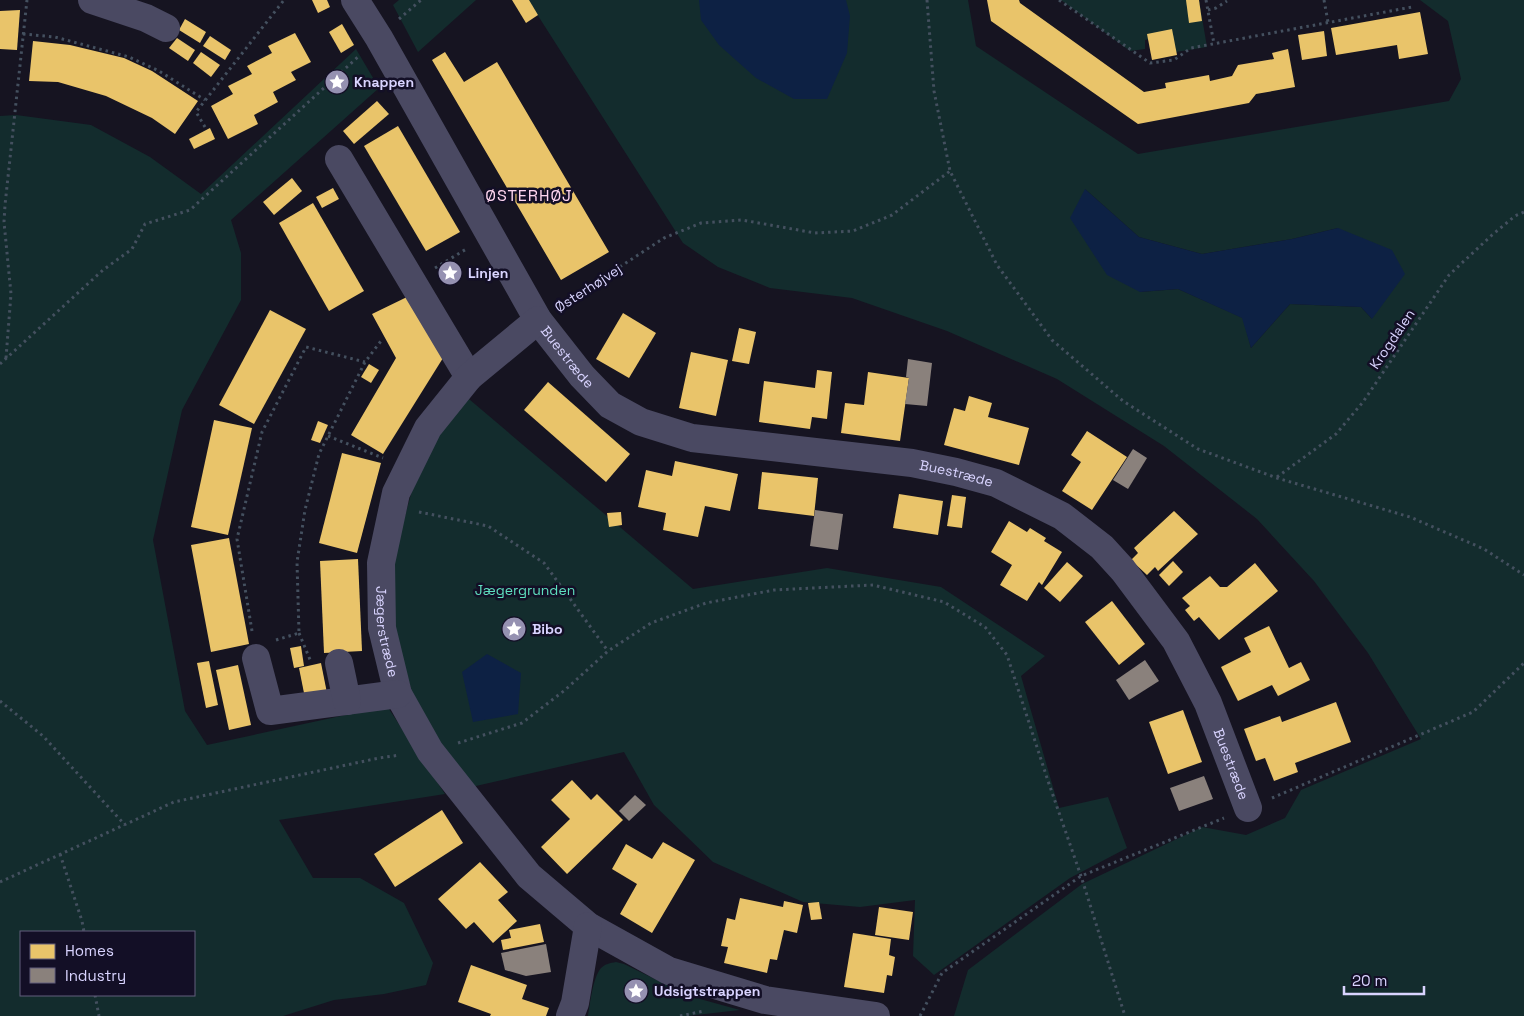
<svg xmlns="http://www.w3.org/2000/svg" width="1524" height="1016" viewBox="0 0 1524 1016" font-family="'Space Grotesk',sans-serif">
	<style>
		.green { fill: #132c2d; fill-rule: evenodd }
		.water { fill: #0d2144 }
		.homes { fill: #e9c46a }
		.industry { fill: #8a817c }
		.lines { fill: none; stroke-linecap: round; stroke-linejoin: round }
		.path { stroke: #44505f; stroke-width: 3; stroke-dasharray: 2.5 4; stroke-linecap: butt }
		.minor { stroke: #4a4962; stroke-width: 28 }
		.labels { text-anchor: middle; stroke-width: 5; stroke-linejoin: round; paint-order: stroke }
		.poi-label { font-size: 14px; font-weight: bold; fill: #d9d4ff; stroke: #130f26; text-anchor: start }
		.street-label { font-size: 14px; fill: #d9d4ff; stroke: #130f26 }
		.park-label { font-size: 14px; fill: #5fe0c0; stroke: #130f26 }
		.quarter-label { font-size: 16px; letter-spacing: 1px; fill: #ffd6f0; stroke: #130f26 }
	</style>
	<rect width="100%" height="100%" fill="#161421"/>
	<g class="green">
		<path d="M399,0H476L418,52L393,5Z"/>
		<path d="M528,0H968L976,46L1138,154L1449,101L1461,79L1448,21L1420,0H1524V1016H954L968,970L1082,884L1202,827L1246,835L1285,818L1301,790L1421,739L1368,653L1314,581L1257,519L1164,446L1057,379L947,331L852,298L770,288L718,267L683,243ZM1085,189L1139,237L1202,254L1292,239L1338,228L1372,319L1361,307L1290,304L1251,348L1243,318L1178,289L1140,292Z"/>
		<path d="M1061,0H1199L1207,47L1176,52L1171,35L1145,40V49L1130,51Z"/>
		<path d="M356,49L379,88L231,220L241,253V300L182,410L153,540L185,711L207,745L387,706L445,794L279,820L313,878H360L404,903L433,963L426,985L384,994L334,1000L283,1016H0V116L16,115L91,125L150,157L201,194ZM21,932H194V995H21Z"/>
		<path d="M463,394L693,589L827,568L941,587L1045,656L1021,676L1059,808L1108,797L1127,848L1070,878L934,975L913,956L915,900L860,907L803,902L713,862L654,805L624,752L467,788L419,717L394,629V556L422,454Z"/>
		<path d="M616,962L624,964L673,988L700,999L740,1010L687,1016H588C590,1004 593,977 601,968C605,964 610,963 616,962Z"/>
	</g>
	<g class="water">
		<path d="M699,0H846L850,16L847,53L827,99H794L756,78L719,45L701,20Z"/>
		<path d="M1085,189L1139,237L1202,254L1292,239L1338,228L1392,250L1405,274L1372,319L1361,307L1290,304L1251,348L1242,318L1178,289L1140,292L1107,275L1070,218Z"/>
		<path d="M487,654L521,673L518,714L473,722L462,672Z"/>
	</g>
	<g class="homes">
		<path d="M312,0H327L330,7L318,13Z"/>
		<path d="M512,0H529L538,15L526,23Z"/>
		<path d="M987,0H1019L1020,3L1144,92L1166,88L1165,83L1209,75L1210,81L1232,76L1238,65L1274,59L1272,53L1288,49L1295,87L1256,94L1249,103L1138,124L991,21Z"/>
		<path d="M1186,0H1199L1202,21L1189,23Z"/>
		<path d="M20,10L17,50L0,49V11Z"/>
		<path d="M1420,12L1428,54L1399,59L1397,45L1336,55L1331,28Z"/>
		<path d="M185,19L206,32L200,43L179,30Z"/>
		<path d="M342,24L354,45L341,53L329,32Z"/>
		<path d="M1172,29L1177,55L1152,60L1147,34Z"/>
		<path d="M1324,31L1327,56L1302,60L1298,35Z"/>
		<path d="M295,33L311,62L291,72L296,80L273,92L278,102L254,115L258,124L228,139L211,106L233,94L228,86L252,74L247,66L272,53L268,46Z"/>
		<path d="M210,36L231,50L225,60L203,46Z"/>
		<path d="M177,38L195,50L188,61L169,48Z"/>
		<path d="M33,41L70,45L124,58L152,71L198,101L175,134L152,118L106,96L58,82L29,81Z"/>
		<path d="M201,52L220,65L211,77L193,63Z"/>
		<path d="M445,52L464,82L497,62L609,252L561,280L432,60Z"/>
		<path d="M377,101L389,114L354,144L343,131Z"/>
		<path d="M398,126L460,232L426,251L364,146Z"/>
		<path d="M210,128L215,139L194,149L189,139Z"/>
		<path d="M292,178L302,191L274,215L263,202Z"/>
		<path d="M333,188L339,199L322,208L316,197Z"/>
		<path d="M313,203L364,291L329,311L279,223Z"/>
		<path d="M407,297L443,358L383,454L351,435L396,358L372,314Z"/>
		<path d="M270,310L306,329L254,424L219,405Z"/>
		<path d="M623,313L656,333L629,378L596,359Z"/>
		<path d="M739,328L756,332L749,364L732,361Z"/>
		<path d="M691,352L728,360L716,416L679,408Z"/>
		<path d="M369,364L379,370L371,383L361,377Z"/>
		<path d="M817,370L832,372L827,419L812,417L810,429L759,422L764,381L815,388Z"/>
		<path d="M868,372L909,378L900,441L841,433L845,403L864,405Z"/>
		<path d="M548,382L630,454L606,482L524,410Z"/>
		<path d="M969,396L992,403L988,417L1029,428L1019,465L944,445L954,408L965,411Z"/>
		<path d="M214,420L252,428L228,535L191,527Z"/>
		<path d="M318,421L328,425L320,443L311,440Z"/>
		<path d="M1087,431L1127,457L1092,510L1062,491L1081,462L1071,455Z"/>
		<path d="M342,453L381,463L357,553L319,543Z"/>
		<path d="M675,461L738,474L730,511L705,506L698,537L663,530L666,513L638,507L646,470L672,476Z"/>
		<path d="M762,472L818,478L814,516L758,509Z"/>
		<path d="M899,494L943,501L938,535L893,528Z"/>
		<path d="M952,495L966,497L962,528L947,526Z"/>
		<path d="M1174,511L1198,534L1158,571L1155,567L1147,575L1131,560L1138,553L1134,548Z"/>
		<path d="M621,512L622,525L609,527L607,513Z"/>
		<path d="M1009,521L1027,532L1030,528L1046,538L1044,541L1062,552L1042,585L1039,582L1027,601L1000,585L1012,565L991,552Z"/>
		<path d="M229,538L249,644L211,652L191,545Z"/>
		<path d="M358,559L362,651L324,653L320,561Z"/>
		<path d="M1173,561L1183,572L1169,586L1159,575Z"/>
		<path d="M1067,562L1083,576L1060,602L1044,588Z"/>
		<path d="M1255,563L1278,591L1219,640L1199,617L1194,621L1185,610L1190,606L1182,598L1210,576L1220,587H1227Z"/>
		<path d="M1112,601L1145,644L1119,665L1085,622Z"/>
		<path d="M1269,626L1289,668L1301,662L1310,680L1278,696L1272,685L1238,701L1221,667L1251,652L1244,638Z"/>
		<path d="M301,646L304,666L294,668L290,648Z"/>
		<path d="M209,661L218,705L206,708L197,663Z"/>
		<path d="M321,663L327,693L305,698L299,668Z"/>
		<path d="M238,665L251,725L229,730L216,670Z"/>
		<path d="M1336,702L1351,742L1295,763L1298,772L1274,781L1265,758L1256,761L1244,729L1280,716L1282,722Z"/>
		<path d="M1183,710L1202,762L1168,774L1149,722Z"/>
		<path d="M572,780L591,800L597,794L623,820L567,874L541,847L570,819L551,800Z"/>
		<path d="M442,810L463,843L395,887L374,854Z"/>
		<path d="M663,842L695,860L652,933L620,914L637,884L612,869L626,844L652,859Z"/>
		<path d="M480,862L508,892L498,900L517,921L493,943L474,922L466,929L438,899Z"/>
		<path d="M740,898L783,907L784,901L803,905L797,933L784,930L777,960L770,959L767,973L724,963L728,947L721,946L727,918L735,920Z"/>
		<path d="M819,902L822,919L811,920L808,903Z"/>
		<path d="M879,907L913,912L909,940L875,935Z"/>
		<path d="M540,924L544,942L503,950L501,940L511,938L509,930Z"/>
		<path d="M853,933L891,939L889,955L895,957L892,976L887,975L884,993L844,987Z"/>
		<path d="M471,965L527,985L522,999L549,1008L546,1016H490L491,1014L458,1002Z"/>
	</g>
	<g class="industry">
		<path d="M908,359L932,363L927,406L905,404L909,378L906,377Z"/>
		<path d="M1133,449L1147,458L1128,489L1113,480Z"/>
		<path d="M815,510L843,514L838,550L810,546Z"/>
		<path d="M1145,660L1159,681L1129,700L1116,680Z"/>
		<path d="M1204,776L1213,799L1179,811L1170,788Z"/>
		<path d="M635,795L646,805L629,821L619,811Z"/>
		<path d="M546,944L551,972L526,976L505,970L501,953Z"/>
	</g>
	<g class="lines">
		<g class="path">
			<path d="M927,0L934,91L950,171L997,265L1052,340L1123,401L1198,449L1277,478L1410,517L1484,549L1524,575"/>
			<path d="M1059,0L1150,63L1174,60L1191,48L1412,7"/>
			<path d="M1206,0L1214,44"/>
			<path d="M1324,0L1328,22"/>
			<path d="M1208,10L1216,8L1227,1"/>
			<path d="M399,19L421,0"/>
			<path d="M23,34L55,37L129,57L159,71L205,100"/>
			<path d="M205,127L196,112L284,0"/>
			<path d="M435,268L468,248"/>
			<path d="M560,306L664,238L701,223L742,220L815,233L853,231L892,215L950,171"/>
			<path d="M6,358L11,294L4,222L5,205L27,0"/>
			<path d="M0,364L103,270L132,249L145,224L190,210L359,56"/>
			<path d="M328,436L383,458"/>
			<path d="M1277,477L1336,434L1363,402L1449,275L1492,235L1515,216L1524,212"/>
			<path d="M419,512L488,526L544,563L608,651"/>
			<path d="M252,631L237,539L262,432L306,347L365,362"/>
			<path d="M299,633L311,662"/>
			<path d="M276,640L299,633L297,562L305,510L319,454L365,362L381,341"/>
			<path d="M0,701L43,736L125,825"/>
			<path d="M458,743L522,723L565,690L608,651L651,623L706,603L774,590L873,585L944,602L985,627L1007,655L1048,781L1081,876L1125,1016"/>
			<path d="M1272,798L1473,712L1524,663"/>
			<path d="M60,854L82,921L84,932"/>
			<path d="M0,882L174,802L379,758L400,755"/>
			<path d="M95,995L99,1016"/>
			<path d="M680,1016L704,1011"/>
			<path d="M920,1016L942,973L1081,876L1224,818"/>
		</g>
		<g class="minor">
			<path d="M92,0L146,18L166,28"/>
			<path id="s1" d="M355,0L379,38L538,320L582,376L610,405L641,422L692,438L912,463L956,472L996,483L1062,516L1102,547L1123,570L1176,641L1208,703L1248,808"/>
			<path d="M339,159L469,377"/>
			<path id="s2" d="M538,320L469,377L428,428L396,493L381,563L382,628L398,694L430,751L529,876L588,926L669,971L765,1000L876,1016"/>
			<path d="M256,658L270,711L398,694"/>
			<path d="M339,663L347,701"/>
			<path d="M570,1016L575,1003L588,926"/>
		</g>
	</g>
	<defs>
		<symbol id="sight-disc" viewBox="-11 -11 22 22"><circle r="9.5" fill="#9591b1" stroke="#130f26"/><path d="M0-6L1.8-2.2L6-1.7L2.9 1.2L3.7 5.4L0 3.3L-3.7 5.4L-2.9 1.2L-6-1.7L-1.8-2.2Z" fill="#fff"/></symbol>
	</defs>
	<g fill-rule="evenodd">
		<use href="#sight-disc" x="323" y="68" width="28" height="28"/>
		<use href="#sight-disc" x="436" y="259" width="28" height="28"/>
		<use href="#sight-disc" x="500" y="615" width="28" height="28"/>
		<use href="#sight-disc" x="622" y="977" width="28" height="28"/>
	</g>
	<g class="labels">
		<g class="poi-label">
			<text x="354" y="87">Knappen</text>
			<text x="468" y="278">Linjen</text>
			<text x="532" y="634">Bibo</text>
			<text x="654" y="996">Udsigtstrappen</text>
		</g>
		<g class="street-label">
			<text transform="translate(588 288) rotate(-33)" y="5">Østerhøjvej</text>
			<text transform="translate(1392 339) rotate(-56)" y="5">Krogdalen</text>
			<text dy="5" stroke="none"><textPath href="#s1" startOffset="416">Buestræde</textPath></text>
			<text dy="5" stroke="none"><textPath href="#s1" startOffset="836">Buestræde</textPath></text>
			<text dy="5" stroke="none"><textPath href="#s2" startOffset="368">Jægerstræde</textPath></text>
			<text dy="5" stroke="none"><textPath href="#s1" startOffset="1256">Buestræde</textPath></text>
		</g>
		<g class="park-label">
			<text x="525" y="595">Jægergrunden</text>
		</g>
		<g class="quarter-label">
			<text x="529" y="201">ØSTERHØJ</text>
		</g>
	</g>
	<rect x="20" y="931" width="175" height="65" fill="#130f26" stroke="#625e7d"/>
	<rect x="30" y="944" width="25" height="15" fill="#e9c46a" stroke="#625e7d"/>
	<text x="65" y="956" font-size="15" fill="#d9d4ff">Homes</text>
	<rect x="30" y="968" width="25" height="15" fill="#8a817c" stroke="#625e7d"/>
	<text x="65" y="981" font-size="15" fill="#d9d4ff">Industry</text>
	<path d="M1344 986v8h80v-8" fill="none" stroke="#d9d4ff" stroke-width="2.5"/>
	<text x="1352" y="986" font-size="15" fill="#d9d4ff" stroke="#130f26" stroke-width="4" paint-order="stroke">20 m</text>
</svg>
